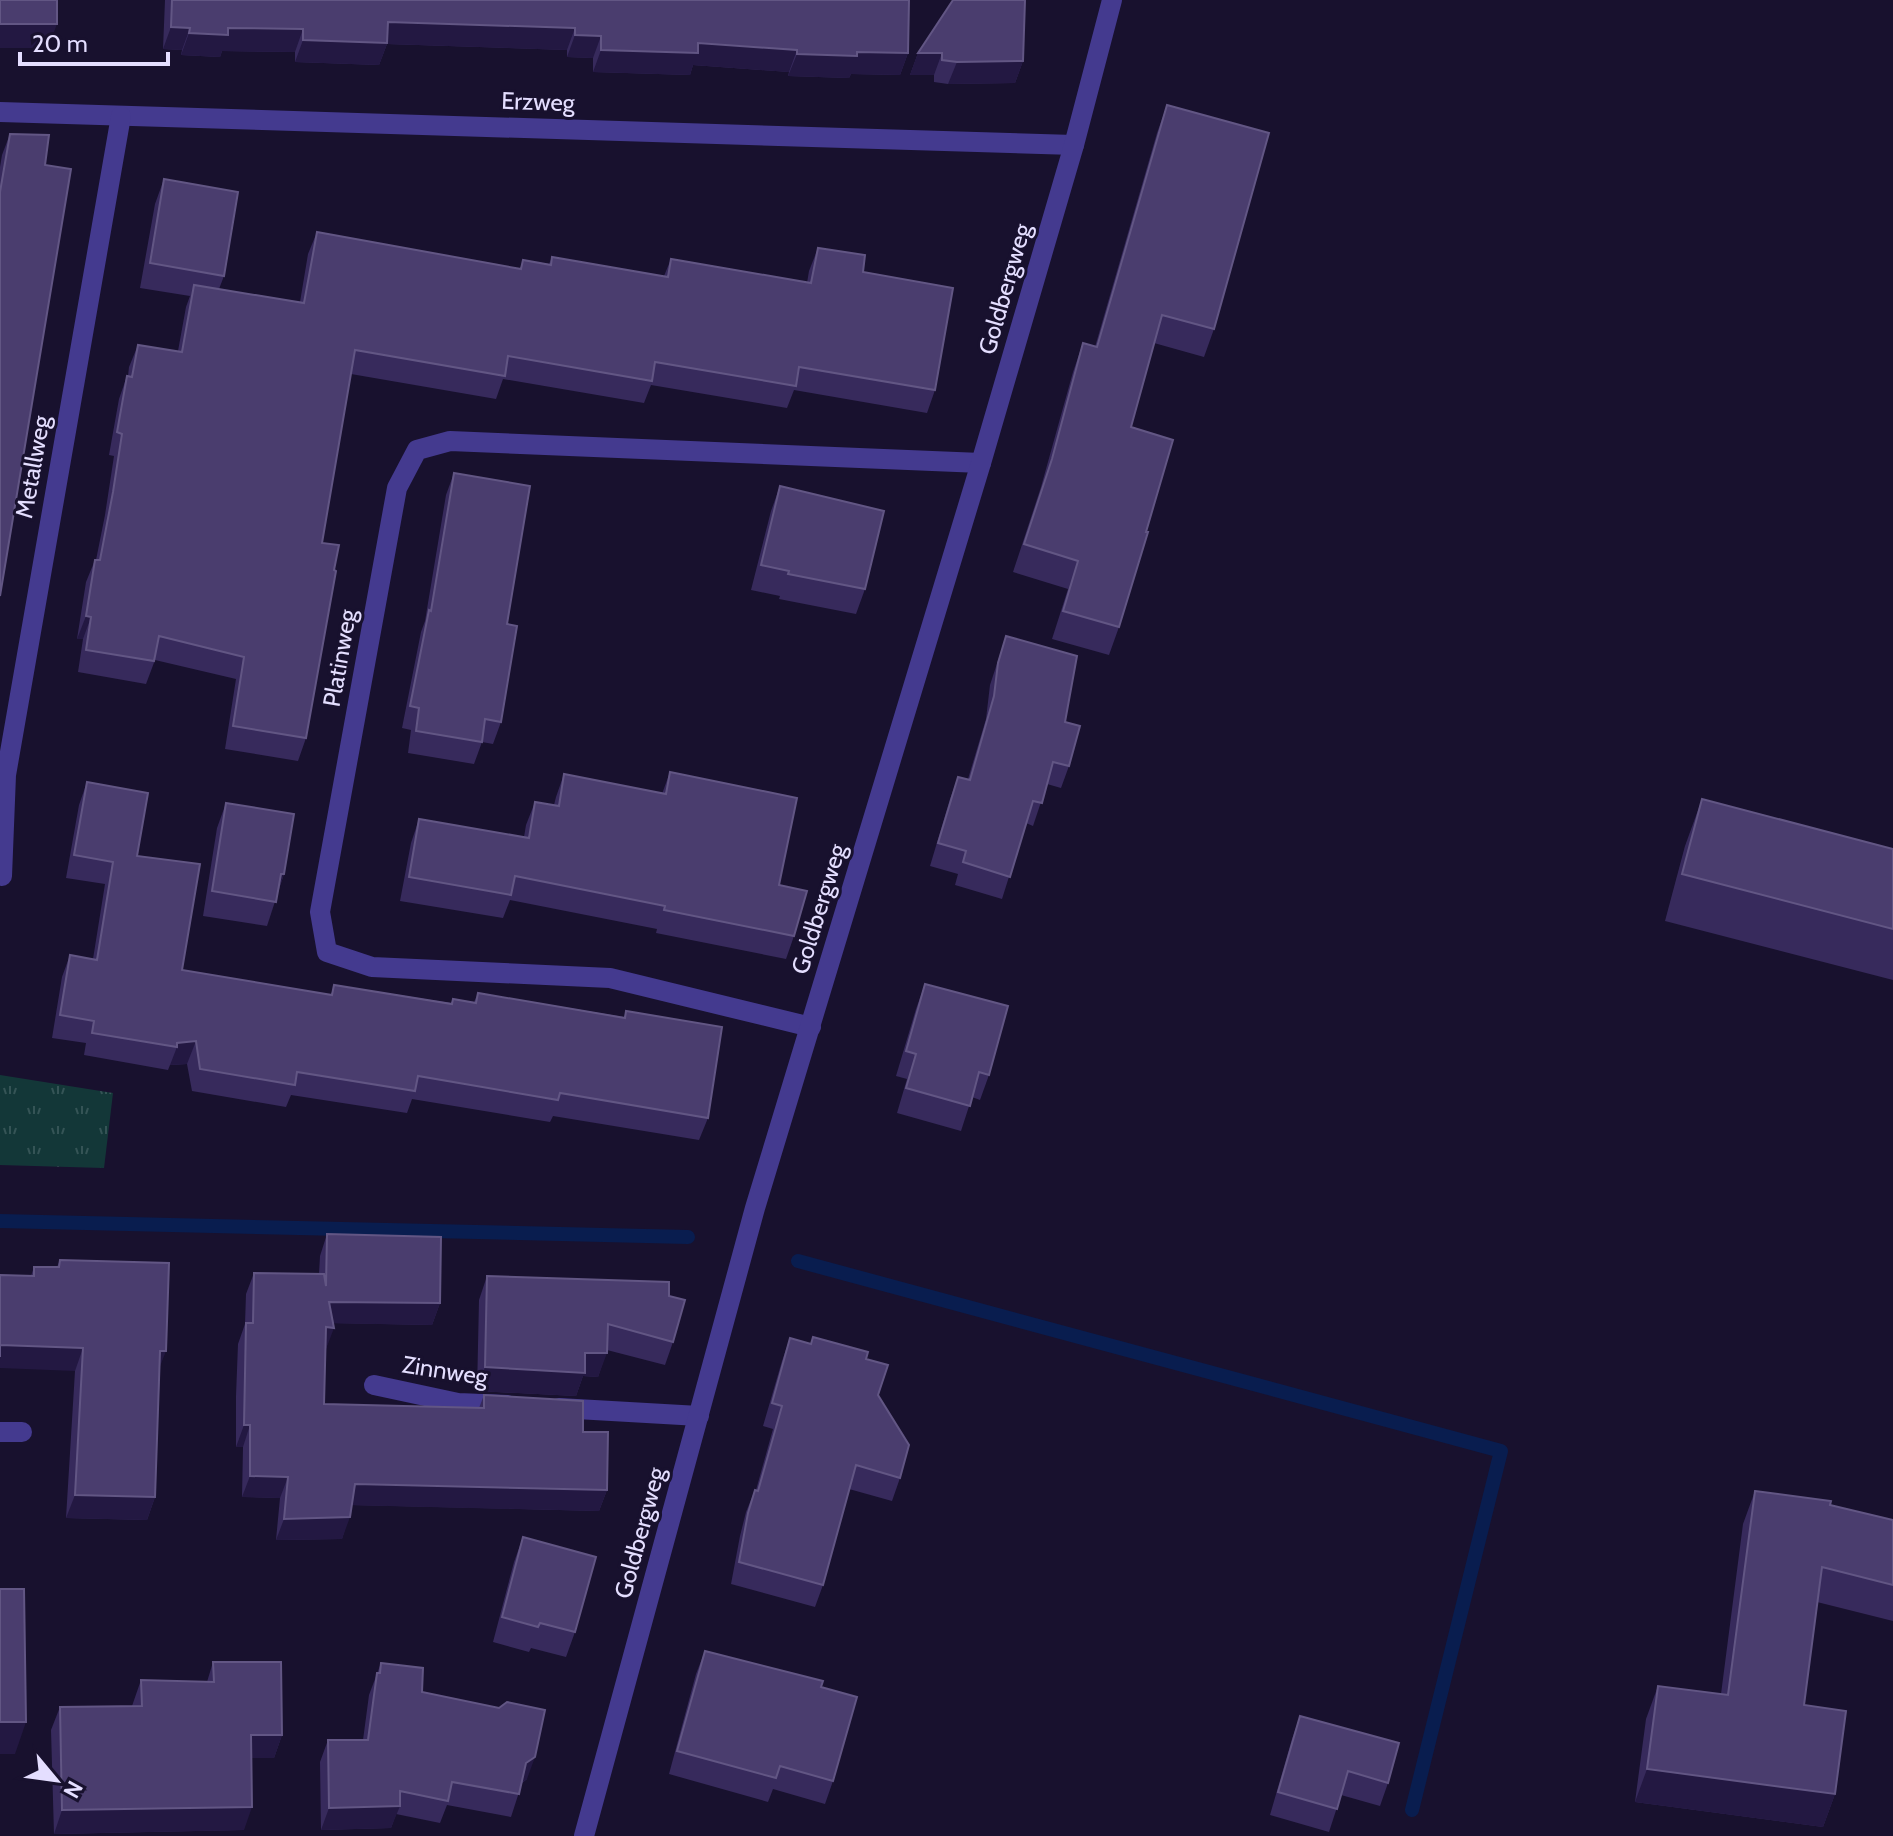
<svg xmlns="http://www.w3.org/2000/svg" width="1893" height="1836" viewBox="0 0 1893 1836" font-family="Cabin,sans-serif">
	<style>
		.grass { fill: url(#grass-tufts) }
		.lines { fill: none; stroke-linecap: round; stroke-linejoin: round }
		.stream { stroke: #091d4f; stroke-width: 14 }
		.minor { stroke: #443a8f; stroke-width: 20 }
		.wall { fill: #372a5c }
		.shaded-wall { fill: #231842 }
		.building { fill: #4a3d6e; stroke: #625684; stroke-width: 2 }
		.labels { text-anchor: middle; stroke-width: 6; stroke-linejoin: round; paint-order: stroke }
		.street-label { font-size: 24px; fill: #e4deff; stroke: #18112e }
	</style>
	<defs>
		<pattern id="grass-tufts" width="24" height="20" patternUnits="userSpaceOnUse" patternTransform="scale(2)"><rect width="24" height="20" fill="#133738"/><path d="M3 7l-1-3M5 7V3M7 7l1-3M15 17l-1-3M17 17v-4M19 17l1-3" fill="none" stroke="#355456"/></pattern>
	</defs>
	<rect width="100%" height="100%" fill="#18112e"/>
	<path class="grass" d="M0,1075L113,1093L104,1168L0,1165Z"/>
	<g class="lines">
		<g class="stream">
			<path d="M0,1221L688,1237"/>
			<path d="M798,1261L1501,1451L1412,1810"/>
		</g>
		<g class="minor">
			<path d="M0,112L1074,145"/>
			<path d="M2,876L6,775L121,116"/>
			<path d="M811,1027L610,978L372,967L327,952L320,912L397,488L417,450L450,441L981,463"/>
			<path d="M374,1385L458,1403L507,1405"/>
			<path d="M559,1408L699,1416"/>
			<path d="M0,1432H22"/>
			<path d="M584,1836L755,1208L981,463L1074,145L1112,0"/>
		</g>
	</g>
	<g class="wall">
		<path d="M165,0H909L908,53L900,75L851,74L849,78L788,76L789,72L693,65L690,75L593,72V58L567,57V50L387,44L379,65L295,62V52L222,51L220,57L181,55L182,50L163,49Z"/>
		<path d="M918,53L1023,61L1015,83L948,84L934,82V75H910Z"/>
		<path d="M1167,105L1214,329L1204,357L1154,343L1131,427L1119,627L1109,655L1052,639L1068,589L1013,572L1041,487L1073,372L1083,343L1095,347L1157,133Z"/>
		<path d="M10,134L45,165L0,596V167L2,155Z"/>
		<path d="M164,179L224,276L219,289L300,302L308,254L317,232L520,269L523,260L549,264L552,257L664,276L671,259L807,283L809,271L818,248L863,272L935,390L927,413L794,390L787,408L651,385L644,403L503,379L496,399L351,374L322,543L334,570L306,738L298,761L225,749L236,679L155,660L146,684L78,672L83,639H77L86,582L95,560H96L105,515L114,456L109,455L119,399L127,376H128L129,367L138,345L178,351L186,307L190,296L140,288L155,204Z"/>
		<path d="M454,473L507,624L501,722L493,744L482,742L474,764L408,753L411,730L402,728L421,632L425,621L446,495Z"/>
		<path d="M780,486L865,589L856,614L779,599L780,596L751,590L771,511Z"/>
		<path d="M1006,636L1065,722L1069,766L1061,788L1047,784L1033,826L1026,823L1002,899L955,885L958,874L930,866L950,799L958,777L968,779L986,719L990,685Z"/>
		<path d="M670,772L779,885L794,936L786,959L656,933L657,929L510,900L503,918L400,901L411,843L419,819L524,837L526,825L535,802L554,805L556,797L564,774L662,794Z"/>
		<path d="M87,782L137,856L182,970L331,995L334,985L451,1003L453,999L474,1002L478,993L624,1017L626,1011L708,1118L699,1140L553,1116L550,1122L412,1099L407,1113L291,1095L286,1107L192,1091L187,1064L170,1065L168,1070L84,1055L86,1043L52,1038L62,977L70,955L93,959L105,884L66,878L79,805Z"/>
		<path d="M1702,799L1893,849V980L1665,921L1685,846Z"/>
		<path d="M226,803L284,874L267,926L203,916L217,828Z"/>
		<path d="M925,984L989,1075L980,1100L972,1097L961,1131L897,1113L907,1079L896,1076L916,1009Z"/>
		<path d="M327,1234L440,1303L432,1325L333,1323L326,1349L324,1404L479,1408L484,1395L583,1432L607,1490L599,1511L352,1505L342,1539L276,1540L280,1498L242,1497L243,1447H236V1396L238,1344L245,1324L246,1294L254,1273L319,1274L320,1256Z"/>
		<path d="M60,1260L160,1368L155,1497L147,1520L66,1518L75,1371L31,1276L34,1267H57Z"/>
		<path d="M487,1276L669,1296L673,1342L665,1365L607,1350L598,1377L583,1376L576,1396L477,1391L479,1300Z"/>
		<path d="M790,1338L866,1359L878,1395L900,1478L892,1501L849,1489L823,1585L815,1607L731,1584L740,1536L746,1512L755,1490H756L773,1429L763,1426L782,1361Z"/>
		<path d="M1755,1491L1830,1505L1893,1520V1621L1817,1602L1804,1705L1835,1794L1823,1827L1635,1802L1646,1719L1658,1686L1721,1694L1743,1524Z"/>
		<path d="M523,1537L575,1632L566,1657L531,1648L529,1652L493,1642L514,1562Z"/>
		<path d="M705,1651L821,1687L833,1781L825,1804L773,1789L768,1802L669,1774L696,1674Z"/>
		<path d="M213,1662L282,1735L274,1758H251L244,1830L54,1834L51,1730L60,1707L132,1706L141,1680L207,1682Z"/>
		<path d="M381,1663L422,1692L527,1779L522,1783L511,1817L447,1805L440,1823L396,1814L391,1828L321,1830L320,1762L328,1740H363L369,1695Z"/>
		<path d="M1300,1716L1388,1783L1380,1806L1341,1795L1329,1832L1270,1815L1292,1739Z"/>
	</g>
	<g class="shaded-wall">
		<path d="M388,22L575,28L567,50L387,44L379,65L295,62L303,40Z"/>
		<path d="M0,24H57L48,48H0Z"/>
		<path d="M171,27L190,28L182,50L163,49Z"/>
		<path d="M228,28L303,29L295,52L222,51L220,57L181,55L189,33Z"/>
		<path d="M575,35L601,36L593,58L567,57Z"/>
		<path d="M698,43L797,50L789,72L693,65L690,75L593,72L601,50Z"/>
		<path d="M857,52L908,53L900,75L851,74L849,78L788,76L797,54Z"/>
		<path d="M918,53H942L934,75H910Z"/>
		<path d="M1023,61L1015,83L948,84L957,62Z"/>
		<path d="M86,616L91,617L83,639H77Z"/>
		<path d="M281,874H284L275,899Z"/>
		<path d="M196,1041L187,1064L170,1065L177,1047V1043Z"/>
		<path d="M329,1302L440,1303L432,1325L321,1323Z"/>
		<path d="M326,1327L334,1328L326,1349Z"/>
		<path d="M0,1345L83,1348L75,1371L0,1368Z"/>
		<path d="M160,1351H166L157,1374Z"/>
		<path d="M585,1353H607L598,1377L583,1376L576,1396L477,1391L485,1367Z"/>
		<path d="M244,1425H250L243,1447H236Z"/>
		<path d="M250,1476L288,1477L280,1498L242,1497Z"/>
		<path d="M355,1484L607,1490L599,1511L347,1505Z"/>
		<path d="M75,1495L155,1497L147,1520L66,1518Z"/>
		<path d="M350,1517L342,1539L276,1540L284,1519Z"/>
		<path d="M0,1722H26L15,1754H0Z"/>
		<path d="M251,1735H282L274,1758H243Z"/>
		<path d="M535,1757L527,1779L518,1785L526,1763Z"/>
		<path d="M1647,1769L1835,1794L1823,1827L1635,1802Z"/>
		<path d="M400,1806L391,1828L321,1830L329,1808Z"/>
		<path d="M252,1807L244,1830L54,1834L62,1810Z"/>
	</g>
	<g class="building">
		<rect x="0" y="0" width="57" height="24"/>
		<path d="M172,0H909L908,53L857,52V56L797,54V50L698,43V53L601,50V36L575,35V28L388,22L387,43L303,40V29L228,28V35L189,33L190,28L171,27Z"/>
		<path d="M953,0H1025L1023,61L957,62L942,60V53H918Z"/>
		<path d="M1167,105L1269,133L1214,329L1162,315L1131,427L1173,440L1146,532H1148L1119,627L1063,611L1078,561L1024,544L1052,459L1083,343L1097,347Z"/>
		<path d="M10,134L49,135L45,165L71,169L0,596V192Z"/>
		<path d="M164,179L238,192L224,276L150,263Z"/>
		<path d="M317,232L521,269L523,260L551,265L552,257L668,277L671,259L811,283L818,248L865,255L863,272L953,288L935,390L799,367L796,386L655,362L652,381L508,356L505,376L355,350L322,543L339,545L334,570L336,571L306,738L233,726L244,657L159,636L154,661L86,650L91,617L86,616L95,560H100L113,492L122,434L117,432L127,376L132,377L138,345L182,352L194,285L304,303Z"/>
		<path d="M454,473L530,486L507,624L517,626L501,722L485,719L482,742L416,731L419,708L410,706L429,610L431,611Z"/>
		<path d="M780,486L884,511L865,589L788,574L789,571L761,565Z"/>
		<path d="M1006,636L1077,656L1065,722L1080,726L1069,766L1053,762L1042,803L1033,801L1010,877L963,862L966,851L938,843L958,777L970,780L994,696L998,663Z"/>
		<path d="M670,772L797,798L779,885L807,891L794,936L664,910L665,906L515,876L511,895L409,877L419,819L529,838L535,802L559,806L564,774L666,794Z"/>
		<path d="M87,782L148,793L137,856L200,864L182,970L332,995L334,985L452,1004L453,999L476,1003L478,993L625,1018L626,1011L722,1027L708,1118L560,1093L558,1100L418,1076L415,1091L297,1072L295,1085L200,1069L196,1041L177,1043V1047L92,1033L94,1021L60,1015L70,955L97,960L113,862L74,855Z"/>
		<path d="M1702,799L1893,849V929L1682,874Z"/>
		<path d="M226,803L294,814L284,874H281L276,902L212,891Z"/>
		<path d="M925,984L1008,1006L989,1075L979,1072L970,1106L906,1088L916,1054L906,1051Z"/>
		<path d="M327,1234L441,1237L440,1303L329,1302L334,1328L326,1327L324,1404L484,1408V1395L583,1401V1432H608L607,1490L355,1484L350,1517L284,1519L288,1477L250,1476V1425H244L246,1323H253L254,1273L324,1274L326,1286Z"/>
		<path d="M60,1260L169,1263L166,1351H160L155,1497L75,1495L83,1348L0,1345V1357V1275L34,1276V1267H59Z"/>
		<path d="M487,1276L669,1282V1296L685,1300L673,1342L608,1324L607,1353H585V1373L485,1367Z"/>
		<path d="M813,1337L868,1352L866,1359L888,1365L878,1395L909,1445L900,1478L856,1465L823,1585L739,1562L748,1513L755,1490L758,1491L782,1406L772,1403L790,1338L811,1344Z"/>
		<path d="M1755,1491L1831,1501L1830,1505L1893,1520V1585L1822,1567L1804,1705L1846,1711L1835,1794L1647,1769L1658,1686L1728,1695Z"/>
		<path d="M523,1537L596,1557L575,1632L540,1623L538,1627L502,1617Z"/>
		<path d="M0,1589H24L26,1722H0Z"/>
		<path d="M705,1651L823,1681L821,1687L857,1697L833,1781L780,1766L776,1778L677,1751Z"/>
		<path d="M213,1662H281L282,1735H251L252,1807L62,1810L60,1707L142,1706L141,1680L214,1682Z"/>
		<path d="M381,1663L423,1668L422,1692L499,1708L507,1702L545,1710L535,1757L526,1763L519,1794L452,1782L448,1801L400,1791V1806L329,1808L328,1740H368L377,1673H380Z"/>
		<path d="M1300,1716L1399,1743L1388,1783L1348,1771L1337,1809L1278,1792Z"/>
	</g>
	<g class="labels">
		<g class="street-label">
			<text transform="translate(538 102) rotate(2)" y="8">Erzweg</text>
			<text transform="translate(1005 289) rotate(-74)" y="8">Goldbergweg</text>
			<text transform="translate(33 467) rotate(-80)" y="8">Metallweg</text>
			<text transform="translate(340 658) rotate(-80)" y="8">Platinweg</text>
			<text transform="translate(819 909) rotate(-73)" y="8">Goldbergweg</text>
			<text transform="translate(445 1371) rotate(9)" y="8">Zinnweg</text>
			<text transform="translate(640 1533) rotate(-75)" y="8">Goldbergweg</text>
		</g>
	</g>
	<g transform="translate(56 1780) rotate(119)" stroke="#18112e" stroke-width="6" paint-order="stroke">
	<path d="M0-6L14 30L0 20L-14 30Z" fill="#e4deff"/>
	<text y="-12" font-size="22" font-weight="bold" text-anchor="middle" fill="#e4deff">N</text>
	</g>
	<path d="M20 52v12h148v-12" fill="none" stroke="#e4deff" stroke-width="4"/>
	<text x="32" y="52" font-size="24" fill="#e4deff" stroke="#18112e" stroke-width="6" paint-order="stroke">20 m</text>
</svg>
